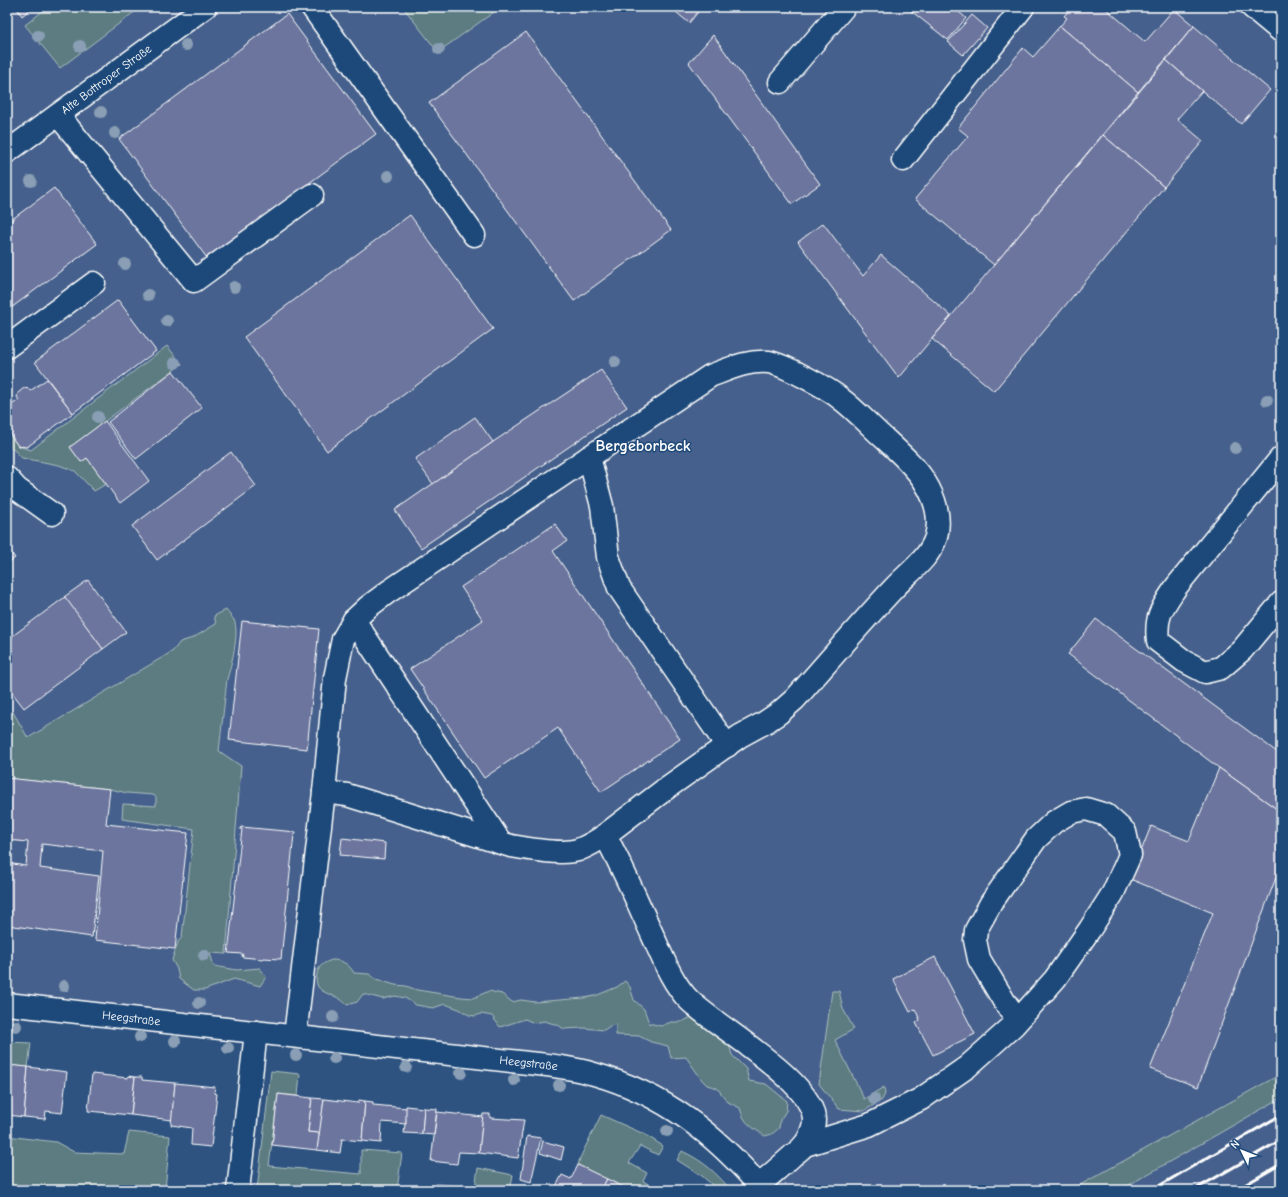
<svg xmlns="http://www.w3.org/2000/svg" width="1288" height="1197" viewBox="0 0 1288 1197" font-family="'Comic Neue',sans-serif">
	<style>
		.built { fill: #45608c }
		.green { fill: #5b7c81; stroke: #adbec0 }
		.building { fill: #6c759e; stroke: #fff }
		.lines { fill: none; stroke-linecap: round; stroke-linejoin: round }
		.minor-casing { stroke: #fff; stroke-width: 25 }
		.minor { stroke: #1f4a7a; stroke-width: 22 }
		.rail { stroke: #fff; stroke-width: 3 }
		.tree { fill: #8a9fb5 }
		.labels { text-anchor: middle; stroke-width: 3; stroke-linejoin: round; paint-order: stroke }
		.street-label { font-size: 12px; fill: #fff; stroke: #1f4a7a }
		.district-label { font-size: 16px; font-weight: bold; fill: #fff; stroke: #1f4a7a }
	</style>
	<rect width="100%" height="100%" fill="#2e5381"/>
	<filter id="ink" filterUnits="userSpaceOnUse"><feTurbulence type="fractalNoise" baseFrequency=".025" numOctaves="2"/><feDisplacementMap in="SourceGraphic" scale="8" xChannelSelector="R" yChannelSelector="G"/><feConvolveMatrix kernelMatrix="1 2 1 2 8 2 1 2 1" color-interpolation-filters="sRGB"/></filter>
	<g filter="url(#ink)">
		<path class="built" d="M7,7H1281V1190H763L627,1085L7,1004Z"/>
		<g class="green">
			<path d="M48,7H141L60,68L25,25Z"/>
			<path d="M403,7H501L438,52Z"/>
			<path d="M167,346L182,364L70,447L81,462L87,458L106,484L94,491L75,471L59,465L22,458L7,443L8,431L18,446L31,450Z"/>
			<path d="M226,610C228,613 232,617 234,620C240,633 231,666 227,679L219,751L241,766L226,954L210,953L214,966L237,970L260,968L266,977L260,986L234,979L205,990H194L179,979L177,969L172,960L178,942L182,937L194,829L122,819L123,804L156,806V797L153,795L127,793L110,789L15,779L7,772V711L13,712L28,738L173,651L180,642L193,638L216,624L214,616Z"/>
			<path d="M332,960C342,960 349,964 354,973L369,974L376,979L395,985L406,986L417,990L461,997L473,998L489,991L502,994L512,1002L521,1000L535,1002L584,998L595,996L617,987L625,981L630,987L634,1000L644,1009L649,1023L661,1026L671,1022H681L696,1015L721,1037L730,1048L732,1055L746,1069L749,1081L766,1084L787,1101L786,1111L780,1120L779,1128L772,1134L765,1136C752,1127 744,1124 740,1108L728,1102L717,1088L707,1085L702,1080L686,1057L671,1058L668,1046L651,1042L639,1036L616,1035V1024L610,1026L604,1030L584,1028L564,1029L558,1025L544,1021L534,1023L525,1019L500,1027L492,1016L481,1014L475,1016L469,1015L459,1009L445,1004L433,1008L416,1005L405,998L395,996L383,999L363,994L357,1002L347,1005C345,1003 343,1001 340,999C328,992 313,993 317,974C318,966 325,962 332,960Z"/>
			<path d="M832,991H839L843,1009L854,1029L835,1040L864,1099L884,1087L885,1094L882,1100L864,1111L839,1109L819,1084Z"/>
			<path d="M7,1042L31,1043L28,1067L7,1065Z"/>
			<path d="M271,1071L300,1074L298,1096L278,1094L269,1166L361,1174V1150L402,1153L397,1190H257Z"/>
			<path d="M1281,1074V1098L1120,1190H1071Z"/>
			<path d="M601,1115L644,1134L663,1146L658,1155L640,1146L629,1163L647,1173L643,1181L659,1190H629L578,1165L580,1158Z"/>
			<path d="M129,1132L170,1136L165,1190H7V1136L56,1142L74,1152L124,1154Z"/>
			<path d="M682,1151C705,1162 715,1172 731,1190H718L702,1176L677,1160Z"/>
			<path d="M478,1168L513,1175L510,1190H434L436,1184L475,1187Z"/>
		</g>
		<g class="building">
			<path d="M16,7H33L22,16Z"/>
			<path d="M670,7H702L689,23Z"/>
			<path d="M906,7H953L966,18L948,40Z"/>
			<path d="M1072,7H1104L1145,42L1174,9L1194,26L1138,92L1060,26L1067,18L1064,16Z"/>
			<path d="M287,14L376,134L207,258L119,139Z"/>
			<path d="M972,15L987,28L963,55L948,42Z"/>
			<path d="M1060,26L1138,92L994,265L915,199L968,136L958,128L1023,48L1033,57Z"/>
			<path d="M1194,26L1270,90L1241,124L1166,60Z"/>
			<path d="M526,32L671,230L574,301L429,103Z"/>
			<path d="M713,35L820,184L792,204L689,63Z"/>
			<path d="M1166,60L1202,91L1177,119L1203,141L1164,187L1103,135Z"/>
			<path d="M1103,135L1164,187L994,391L932,339Z"/>
			<path d="M54,188L97,244L7,311V223Z"/>
			<path d="M410,215L493,329L327,451L244,337Z"/>
			<path d="M823,223L863,276L881,255L951,316L899,378L798,242Z"/>
			<path d="M118,300L156,351L73,413L35,362Z"/>
			<path d="M601,370L627,407L421,548L395,510L493,442Z"/>
			<path d="M173,371L202,408L136,459L108,422Z"/>
			<path d="M47,379L73,413L27,447L18,446L7,430V408L19,400L17,397L18,393L24,388L29,389L30,391Z"/>
			<path d="M475,417L493,442L433,484L415,459Z"/>
			<path d="M105,421L149,481L120,503L87,458L81,462L70,447Z"/>
			<path d="M231,452L256,486L157,560L132,526Z"/>
			<path d="M555,524L567,541L553,551L680,739L601,792L558,728L484,778L410,669L483,620L461,587Z"/>
			<path d="M7,547L15,558L7,564Z"/>
			<path d="M88,580L126,632L103,649L64,597Z"/>
			<path d="M65,597L103,649L24,708L7,686V640Z"/>
			<path d="M1096,619L1281,755V776L1278,780L1281,782V812L1219,768L1068,654Z"/>
			<path d="M242,621L319,629L307,749L229,740Z"/>
			<path d="M1219,768L1281,812V864L1198,1087L1150,1069L1213,913L1130,879L1151,826L1189,841Z"/>
			<path d="M7,778L110,789L106,824L188,833L175,949L95,940L103,851L42,844L40,868L99,876L92,937L7,925V863L26,866L28,842L7,840Z"/>
			<path d="M241,827L296,832V834H294L281,959L263,958L262,959L253,958L242,957L243,954L228,953L242,829H240Z"/>
			<path d="M342,838L385,843L384,859L340,855Z"/>
			<path d="M935,957L975,1034L933,1055L916,1023L920,1020L915,1009L910,1012L893,979Z"/>
			<path d="M7,1065L28,1067L24,1117L7,1115Z"/>
			<path d="M28,1067L67,1072L62,1113L46,1111L45,1119L24,1117Z"/>
			<path d="M92,1074L128,1078V1076L135,1077L131,1115L88,1111Z"/>
			<path d="M135,1077H142V1080L175,1083L172,1120L131,1115Z"/>
			<path d="M175,1083L215,1087L214,1093L217,1094L211,1147L191,1145L192,1128L171,1125Z"/>
			<path d="M278,1094L312,1098L308,1132L320,1133L317,1150L272,1145Z"/>
			<path d="M312,1098L324,1099L320,1133L308,1132Z"/>
			<path d="M324,1099L358,1103L359,1100L365,1101L362,1141L342,1139L340,1153L317,1150Z"/>
			<path d="M365,1101L373,1102V1105L407,1108L406,1124L382,1122L381,1143L362,1141Z"/>
			<path d="M406,1106L424,1108L422,1134L404,1133L405,1124H406Z"/>
			<path d="M424,1108L437,1109L434,1135L422,1134Z"/>
			<path d="M437,1112L483,1117L479,1153L459,1152L457,1164L431,1161Z"/>
			<path d="M483,1114H490V1118L524,1120L518,1158L479,1153Z"/>
			<path d="M527,1136L541,1138L531,1182L521,1179Z"/>
			<path d="M543,1141L564,1147L561,1160L540,1153Z"/>
			<path d="M578,1165L607,1179L601,1190H554L562,1175L571,1179Z"/>
			<path d="M607,1179L629,1190H601Z"/>
		</g>
		<g class="lines">
			<defs>
				<g id="minor">
					<path d="M312,7L474,235"/>
					<path d="M1252,7L1281,31"/>
					<path d="M780,82L844,7"/>
					<path d="M58,115L194,281L312,195"/>
					<path id="s1" d="M7,152L205,7"/>
					<path d="M903,160L1023,7"/>
					<path d="M7,347L94,283"/>
					<path d="M589,457L602,506L608,557L619,588L727,746"/>
					<path d="M1281,458L1176,587C1162,608 1155,616 1158,641L1184,661L1205,672L1221,668L1242,650L1281,603"/>
					<path d="M7,478L17,489L52,514"/>
					<path d="M354,620L501,843"/>
					<path d="M605,835L668,787L740,736L764,723L779,713L795,699C828,662 860,624 894,588C908,573 930,558 936,537C941,518 935,498 925,482C915,466 900,453 886,440C871,427 857,411 841,399C828,388 812,381 797,373C788,369 779,364 769,362C748,360 729,369 710,376L388,592L368,607L354,620L343,639L335,678L324,792L347,795L511,846C528,849 562,855 578,850C588,846 597,841 605,835C623,868 637,901 652,934C662,956 672,983 689,1000C716,1027 814,1081 814,1120C814,1127 809,1140 804,1145C801,1150 795,1153 791,1157C780,1167 769,1176 759,1185"/>
					<path id="s2" d="M7,1004L528,1063C550,1065 573,1068 594,1074C665,1094 716,1135 763,1190"/>
					<path d="M295,1036L324,792"/>
					<path d="M805,1145L869,1125L921,1099L967,1067L1014,1025L1055,979L1090,929L1113,893L1130,855L1125,832L1106,815L1086,809L1071,812L1054,822L1036,839L991,903L976,930L975,940L979,959L1004,1001L1018,1020"/>
					<path d="M238,1190L256,1032"/>
				</g>
			</defs>
			<use href="#minor" class="minor-casing"/>
			<use href="#minor" class="minor"/>
			<g class="rail">
				<path d="M1152,1190L1281,1115"/>
				<path d="M1194,1190L1281,1140"/>
				<path d="M1236,1190L1281,1164"/>
			</g>
		</g>
		<g class="tree">
			<circle cx="38" cy="36" r="6"/>
			<circle cx="186" cy="45" r="6"/>
			<circle cx="80" cy="46" r="6"/>
			<circle cx="439" cy="49" r="6"/>
			<circle cx="101" cy="112" r="6"/>
			<circle cx="115" cy="133" r="6"/>
			<circle cx="388" cy="176" r="6"/>
			<circle cx="31" cy="181" r="6"/>
			<circle cx="125" cy="264" r="6"/>
			<circle cx="234" cy="287" r="6"/>
			<circle cx="148" cy="295" r="6"/>
			<circle cx="167" cy="321" r="6"/>
			<circle cx="615" cy="362" r="6"/>
			<circle cx="175" cy="363" r="6"/>
			<circle cx="1267" cy="400" r="6"/>
			<circle cx="98" cy="417" r="6"/>
			<circle cx="1235" cy="448" r="6"/>
			<circle cx="204" cy="955" r="6"/>
			<circle cx="64" cy="986" r="6"/>
			<circle cx="199" cy="1003" r="6"/>
			<circle cx="333" cy="1017" r="6"/>
			<circle cx="16" cy="1026" r="6"/>
			<circle cx="140" cy="1037" r="6"/>
			<circle cx="175" cy="1041" r="6"/>
			<circle cx="228" cy="1048" r="6"/>
			<circle cx="296" cy="1055" r="6"/>
			<circle cx="334" cy="1058" r="6"/>
			<circle cx="406" cy="1067" r="6"/>
			<circle cx="461" cy="1073" r="6"/>
			<circle cx="514" cy="1080" r="6"/>
			<circle cx="559" cy="1085" r="6"/>
			<circle cx="874" cy="1099" r="6"/>
			<circle cx="667" cy="1131" r="6"/>
		</g>
	</g>
	<g class="labels">
		<g class="street-label">
			<text dy="4" stroke="none"><textPath href="#s1" startOffset="123">Alte Bottroper Straße</textPath></text>
			<text dy="4" stroke="none"><textPath href="#s2" startOffset="125">Heegstraße</textPath></text>
			<text dy="4" stroke="none"><textPath href="#s2" startOffset="525">Heegstraße</textPath></text>
		</g>
		<g class="district-label">
			<text x="643" y="451">Bergeborbeck</text>
		</g>
	</g>
	<rect width="1288" height="1197" fill="none" stroke="#1f4a7a" stroke-width="24"/>
	<rect x="12" y="12" width="1264" height="1173" fill="none" stroke="#fff" stroke-width="1.5" filter="url(#ink)"/>
	<g transform="translate(1242 1151) rotate(313)" stroke="#1f4a7a" stroke-width="3" paint-order="stroke">
	<path d="M0-3L7 15L0 10L-7 15Z" fill="#ffffff"/>
	<text y="-6" font-size="11" font-weight="bold" text-anchor="middle" fill="#ffffff">N</text>
	</g>
</svg>
